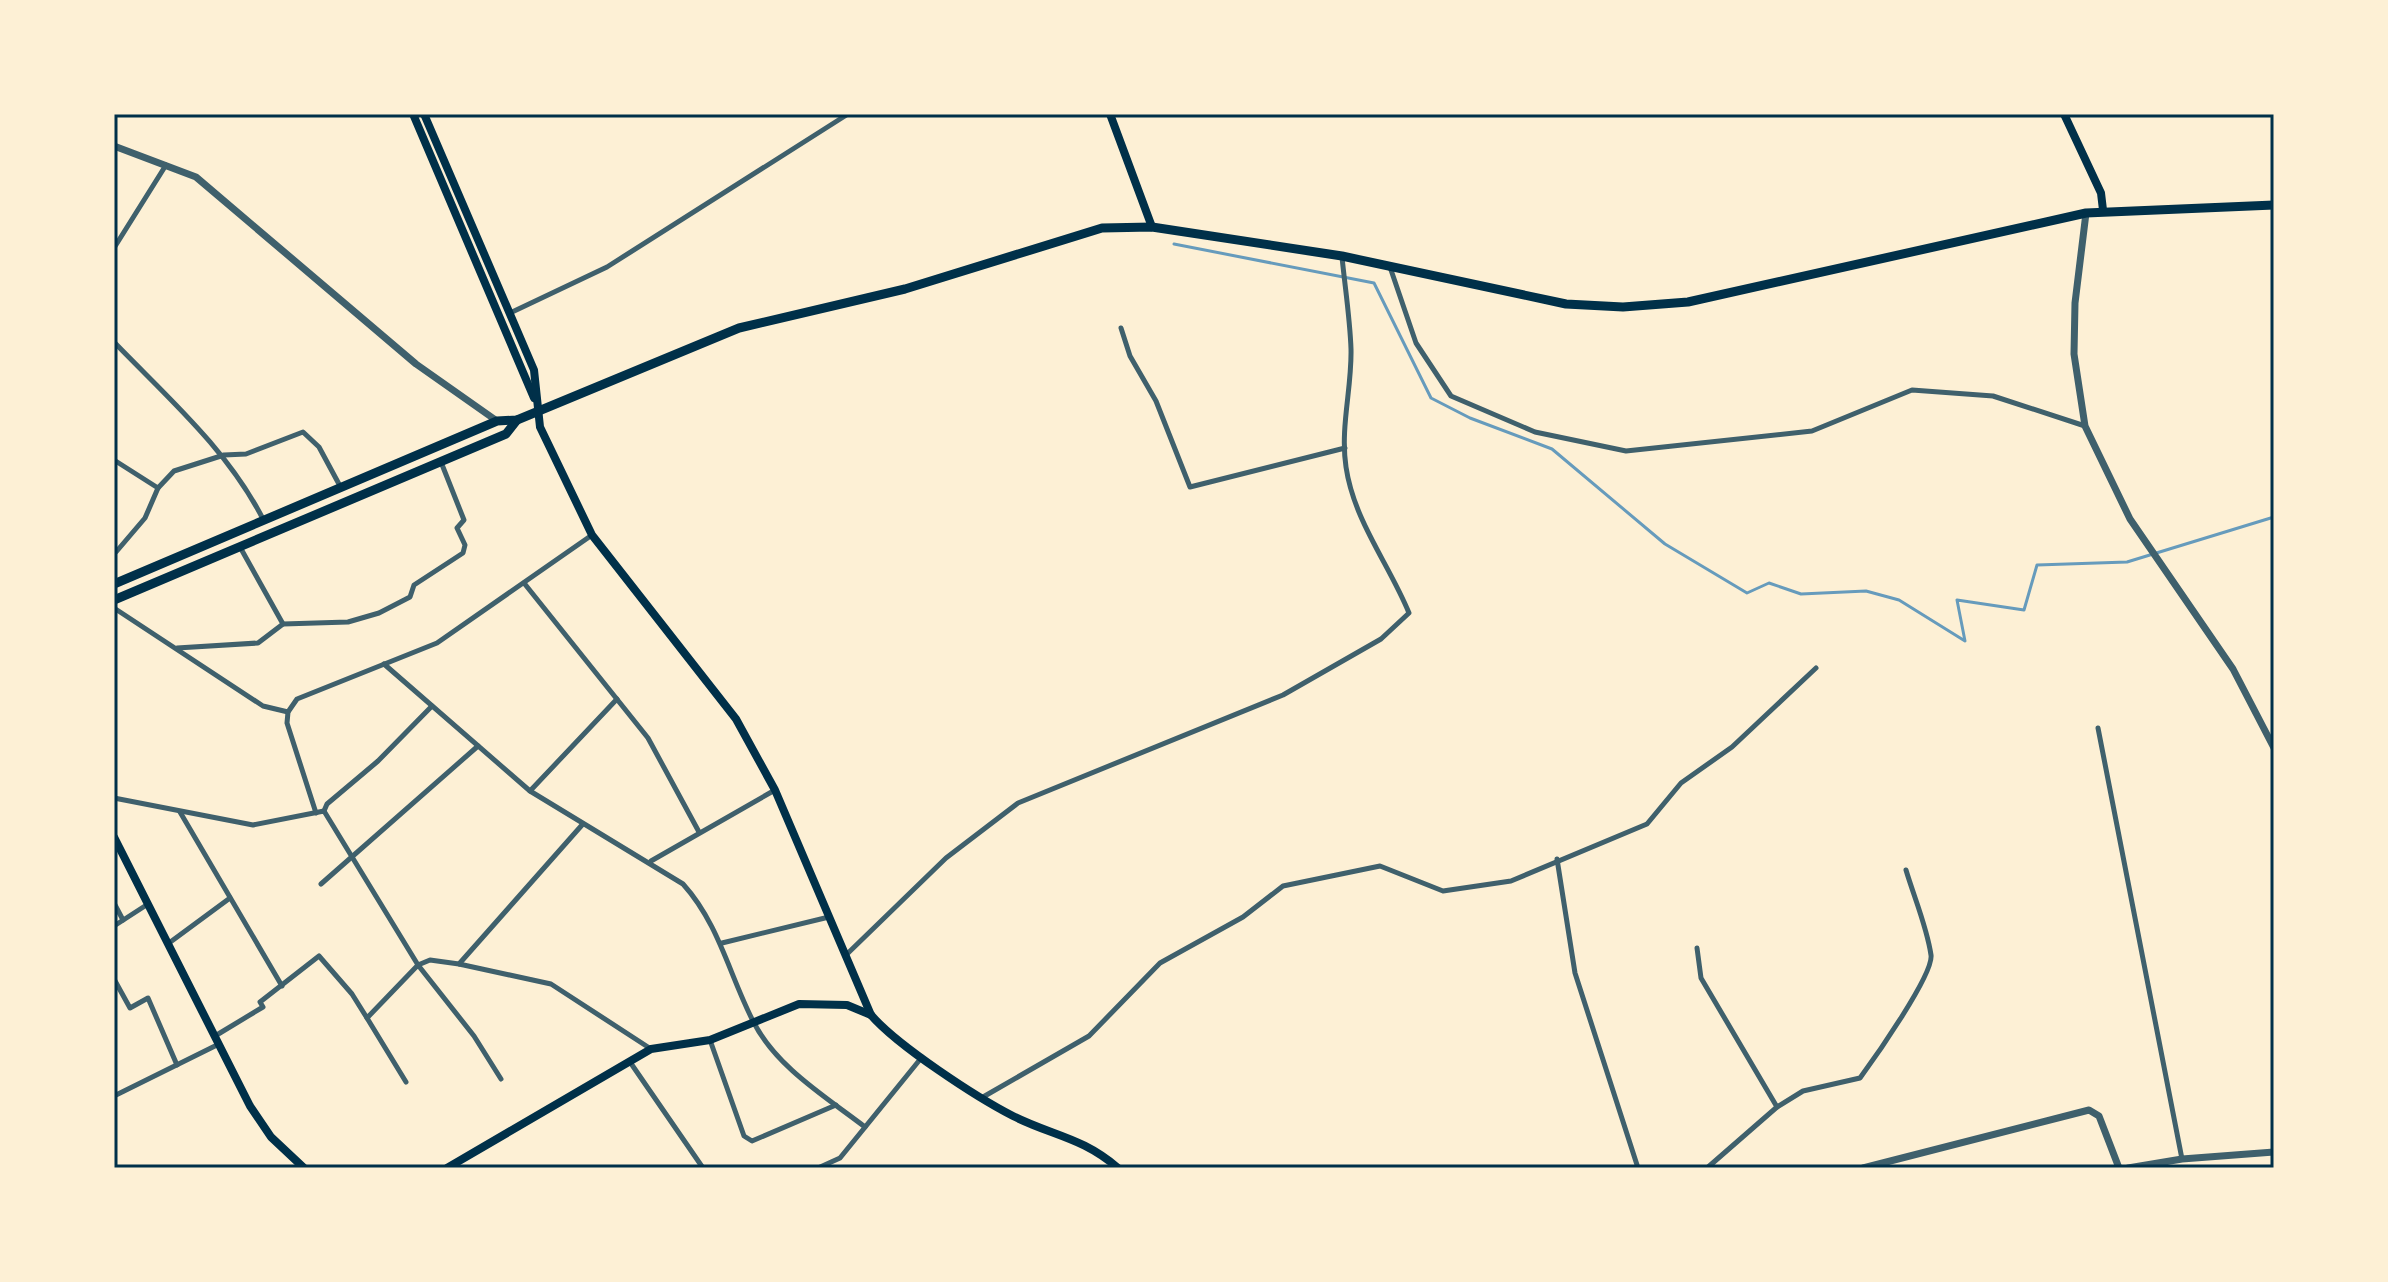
<svg xmlns="http://www.w3.org/2000/svg" width="2388" height="1282" viewBox="0 0 2388 1282" font-family="'Source Sans 3',sans-serif">
	<style>
		.lines { fill: none; stroke-linecap: round; stroke-linejoin: round }
		.stream { stroke: #669bbc; stroke-width: 3 }
		.minor { stroke: #3f606c; stroke-width: 5 }
		.tertiary { stroke: #3f606c; stroke-width: 7 }
		.secondary { stroke: #003049; stroke-width: 8 }
		.primary { stroke: #003049; stroke-width: 9 }
		.neatline { fill: none; stroke: #003049; stroke-width: 3 }
	</style>
	<rect width="100%" height="100%" fill="#fdf0d5"/>
	<g class="lines">
		<path class="stream" d="M1174,244L1374,283L1431,398L1470,418L1552,449L1665,544L1747,593L1769,583L1801,594L1866,591L1899,600L1965,641L1957,600L2024,610L2037,565L2127,562L2274,517"/>
		<g class="minor">
			<path d="M114,248L166,165"/>
			<path d="M1390,267L1416,343L1451,396L1535,432L1626,451L1812,431L1912,390L1993,396L2085,426"/>
			<path d="M510,313L607,267L848,114"/>
			<path d="M1121,328L1130,356L1156,401L1190,487L1345,448"/>
			<path d="M114,342C168,398 227,449 263,519"/>
			<path d="M114,460L158,488L174,471L224,455L246,454L303,432L319,447L340,486"/>
			<path d="M240,547L283,624"/>
			<path d="M116,552L145,518L158,488"/>
			<path d="M524,583L648,738L699,832"/>
			<path d="M114,608L263,706L288,712"/>
			<path d="M177,648L258,643L283,624L348,622L379,613L410,597L414,585L463,553L465,545L457,528L464,520L441,462"/>
			<path d="M384,664L530,791L683,884C719,924 729,974 753,1021C776,1067 826,1097 865,1127"/>
			<path d="M2098,728L2182,1159"/>
			<path d="M530,791L617,699"/>
			<path d="M114,798L253,825L324,811L418,965L430,960L459,964L551,984L651,1049"/>
			<path d="M324,811L327,804L378,761L432,706"/>
			<path d="M180,812L282,986"/>
			<path d="M316,813L287,723L288,712L297,699L437,643L592,535"/>
			<path d="M1557,859L1575,973L1638,1168"/>
			<path d="M651,861L775,790"/>
			<path d="M321,884L478,746"/>
			<path d="M114,903L123,920"/>
			<path d="M114,926L148,904"/>
			<path d="M169,943L230,898"/>
			<path d="M722,943L829,917"/>
			<path d="M1697,948L1701,978L1777,1107"/>
			<path d="M846,955L946,858L1018,803L1283,695L1381,639L1409,613C1389,564 1354,521 1346,467C1340,427 1352,388 1351,349C1350,319 1345,287 1342,257"/>
			<path d="M459,964L582,825"/>
			<path d="M114,979L130,1008L148,998L177,1065"/>
			<path d="M367,1018L406,1082"/>
			<path d="M215,1036L263,1007L260,1002L319,956L352,994L367,1018L418,965L474,1036L501,1079"/>
			<path d="M710,1040L744,1136L752,1141L836,1105"/>
			<path d="M630,1062L703,1168"/>
			<path d="M114,1096L219,1044"/>
			<path d="M983,1097L1089,1036L1160,963L1243,917L1283,886L1380,866L1443,891L1511,881L1647,824L1681,783L1732,747L1816,668"/>
			<path d="M818,1168L840,1158L922,1057"/>
			<path d="M1707,1168L1777,1107L1803,1091L1860,1078C1874,1059 1934,974 1931,955C1927,927 1914,897 1906,870"/>
		</g>
		<g class="tertiary">
			<path d="M114,146L196,177L416,364L497,421"/>
			<path d="M2086,213L2075,303L2074,354L2085,426L2130,519L2233,669L2274,748"/>
			<path d="M1863,1168L2089,1110L2099,1116L2119,1168"/>
			<path d="M2128,1168L2182,1159L2274,1152"/>
		</g>
		<g class="secondary">
			<path d="M413,114L534,398"/>
			<path d="M424,114L534,370L540,427L592,535L736,719L775,790L871,1015C898,1046 976,1097 1013,1116C1053,1136 1082,1137 1118,1168"/>
			<path d="M1110,114L1152,227"/>
			<path d="M2064,114L2101,193L2103,210"/>
			<path d="M114,837L250,1106L271,1137L304,1168"/>
			<path d="M447,1168L651,1049L710,1040L799,1004L847,1005L871,1015"/>
		</g>
		<g class="primary">
			<path d="M114,584L497,421L517,420L739,328L905,289L1102,228L1152,227L1342,256L1566,304L1623,307L1688,302L2086,213L2274,205"/>
			<path d="M114,600L506,434L517,420"/>
		</g>
	</g>
	<rect width="2388" height="1282" fill="none" stroke="#fdf0d5" stroke-width="232"/>
	<rect x="116" y="116" width="2156" height="1050" class="neatline"/>
</svg>
